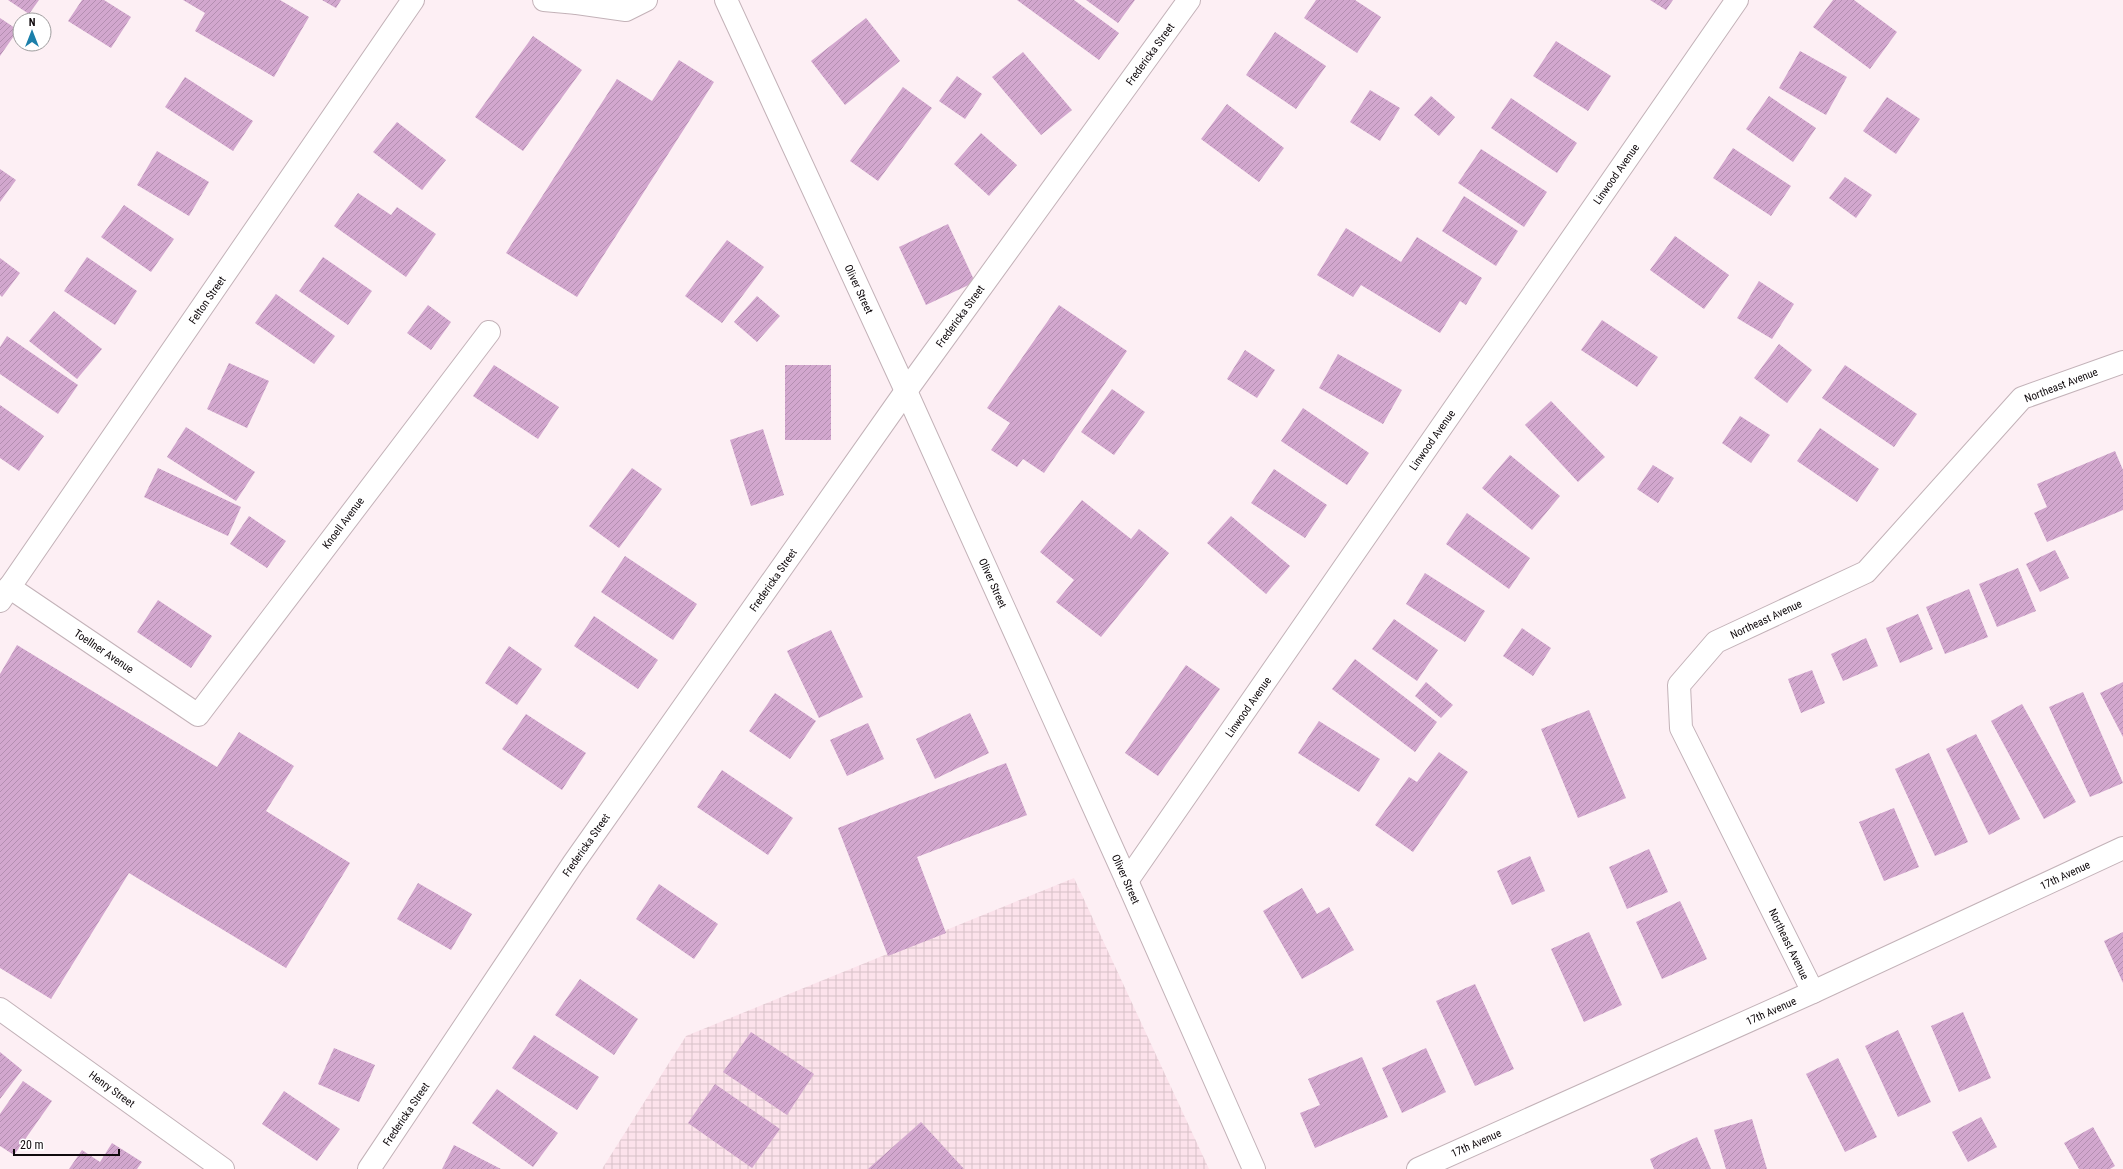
<svg xmlns="http://www.w3.org/2000/svg" width="2123" height="1169" viewBox="0 0 2123 1169" font-family="'Roboto Condensed',sans-serif">
	<style>
		.industrial { fill: url(#industrial-grid) }
		.building { fill: url(#building-hatch) }
		.lines { fill: none; stroke-linecap: round; stroke-linejoin: round }
		.minor-casing { stroke: #c3b2b8; stroke-width: 24 }
		.major-casing { stroke: #c3b2b8; stroke-width: 24 }
		.minor { stroke: #fff; stroke-width: 22 }
		.major { stroke: #fff; stroke-width: 22 }
		.labels { text-anchor: middle; stroke-width: 3; stroke-linejoin: round; paint-order: stroke }
		.street-label { font-size: 11px; fill: #100a0d; stroke: #fff }
	</style>
	<defs>
		<pattern id="industrial-grid" width="8" height="8" patternUnits="userSpaceOnUse"><rect width="8" height="8" fill="#fce2eb"/><path d="M0 4h8M4 0v8" fill="none" stroke="#d7c1c8"/></pattern>
		<pattern id="building-hatch" width="6" height="6" patternUnits="userSpaceOnUse"><rect width="6" height="6" fill="#d2a7ce"/><path d="M-1 1l2-2M0 6l6-6M5 7l2-2" fill="none" stroke="#b38eb0"/></pattern>
	</defs>
	<rect width="100%" height="100%" fill="#fdeff4"/>
	<path class="industrial" d="M1074,878L1209,1169H602L686,1036Z"/>
	<g class="building">
		<path d="M8,0H39L29,14Z"/>
		<path d="M82,0H104L131,17L111,48L68,21Z"/>
		<path d="M183,0H280L309,17L274,77L195,31L205,13Z"/>
		<path d="M322,0H341L336,8Z"/>
		<path d="M1017,0H1074L1119,33L1099,60Z"/>
		<path d="M1086,0H1135L1118,23Z"/>
		<path d="M1316,0H1355L1381,17L1357,53L1304,18Z"/>
		<path d="M1650,0H1673L1666,10Z"/>
		<path d="M1833,0H1854L1897,32L1870,69L1813,27Z"/>
		<path d="M0,18L18,30L0,56Z"/>
		<path d="M866,18L900,61L845,105L811,61Z"/>
		<path d="M1275,32L1326,66L1296,109L1246,75Z"/>
		<path d="M533,36L582,70L523,151L475,117Z"/>
		<path d="M1556,41L1611,76L1588,111L1533,76Z"/>
		<path d="M1800,51L1847,77L1826,115L1779,88Z"/>
		<path d="M1023,52L1072,110L1041,135L992,77Z"/>
		<path d="M679,60L714,82L577,297L506,253L617,79L652,101Z"/>
		<path d="M957,76L982,94L965,119L939,101Z"/>
		<path d="M185,77L253,121L233,151L165,107Z"/>
		<path d="M903,87L932,108L878,181L850,161Z"/>
		<path d="M1370,90L1400,108L1380,141L1350,122Z"/>
		<path d="M1431,96L1455,117L1439,136L1414,115Z"/>
		<path d="M1769,96L1816,128L1793,162L1746,129Z"/>
		<path d="M1887,97L1920,119L1896,154L1863,131Z"/>
		<path d="M1511,98L1577,143L1557,173L1491,128Z"/>
		<path d="M1227,104L1284,148L1259,182L1201,139Z"/>
		<path d="M397,122L446,160L422,190L373,152Z"/>
		<path d="M981,133L1017,165L989,196L954,164Z"/>
		<path d="M1733,148L1791,186L1771,216L1713,178Z"/>
		<path d="M1481,149L1547,192L1524,227L1458,183Z"/>
		<path d="M157,151L209,182L189,216L137,185Z"/>
		<path d="M0,169L16,180L0,202Z"/>
		<path d="M1845,177L1872,195L1856,218L1829,198Z"/>
		<path d="M358,193L391,215L397,207L436,234L406,277L334,226Z"/>
		<path d="M1464,196L1518,231L1496,266L1442,231Z"/>
		<path d="M124,205L174,239L151,272L101,237Z"/>
		<path d="M948,224L975,282L926,305L899,247Z"/>
		<path d="M1346,228L1401,262L1417,237L1482,278L1466,305L1460,301L1440,333L1361,285L1353,297L1317,275Z"/>
		<path d="M1675,236L1729,275L1704,309L1650,270Z"/>
		<path d="M727,240L764,267L722,323L685,296Z"/>
		<path d="M87,257L137,291L115,325L64,291Z"/>
		<path d="M323,257L372,291L348,325L299,291Z"/>
		<path d="M0,258L20,273L2,297L0,295Z"/>
		<path d="M1759,281L1794,304L1772,339L1737,318Z"/>
		<path d="M276,294L335,336L314,364L255,323Z"/>
		<path d="M757,296L780,316L757,342L734,322Z"/>
		<path d="M428,305L451,322L431,350L407,333Z"/>
		<path d="M1059,305L1127,351L1044,473L1023,459L1017,467L991,450L1010,423L987,408Z"/>
		<path d="M54,311L102,349L77,379L29,341Z"/>
		<path d="M1602,320L1658,357L1637,387L1581,350Z"/>
		<path d="M7,336L78,385L58,414L0,374V347Z"/>
		<path d="M1779,344L1812,370L1787,403L1754,378Z"/>
		<path d="M1245,350L1275,370L1257,398L1227,379Z"/>
		<path d="M1338,354L1402,390L1383,424L1319,388Z"/>
		<path d="M229,363L269,381L247,428L207,409Z"/>
		<path d="M494,365L559,407L538,439L473,396Z"/>
		<rect x="785" y="365" width="46" height="75"/>
		<path d="M1845,365L1917,414L1894,447L1822,398Z"/>
		<path d="M1112,389L1145,412L1114,455L1081,432Z"/>
		<path d="M1551,401L1605,457L1578,482L1525,425Z"/>
		<path d="M0,405L44,436L19,471L0,458Z"/>
		<path d="M1303,408L1369,453L1347,485L1281,441Z"/>
		<path d="M1740,416L1770,435L1751,463L1722,443Z"/>
		<path d="M186,427L255,472L236,501L167,457Z"/>
		<path d="M1820,428L1879,469L1857,502L1797,461Z"/>
		<path d="M763,429L784,495L751,506L730,440Z"/>
		<path d="M2115,451L2123,470V510L2047,542L2034,513L2047,507L2037,484Z"/>
		<path d="M1510,455L1560,496L1532,530L1482,488Z"/>
		<path d="M1653,465L1674,478L1658,503L1637,489Z"/>
		<path d="M158,468L241,507L228,536L144,497Z"/>
		<path d="M632,468L662,489L619,548L589,526Z"/>
		<path d="M1274,469L1327,505L1305,538L1251,503Z"/>
		<path d="M1082,500L1131,539L1139,529L1169,553L1101,637L1056,602L1074,580L1040,552Z"/>
		<path d="M1467,513L1530,558L1509,589L1446,544Z"/>
		<path d="M249,516L286,541L267,568L230,544Z"/>
		<path d="M1231,516L1290,566L1266,594L1207,543Z"/>
		<path d="M2055,550L2069,578L2040,592L2026,564Z"/>
		<path d="M625,556L697,604L673,640L601,592Z"/>
		<path d="M2018,568L2036,611L1997,627L1979,584Z"/>
		<path d="M1425,573L1485,611L1465,642L1406,604Z"/>
		<path d="M1969,589L1988,637L1945,654L1926,607Z"/>
		<path d="M158,600L212,636L191,668L137,632Z"/>
		<path d="M1918,614L1933,649L1900,663L1886,628Z"/>
		<path d="M594,616L658,660L638,689L574,646Z"/>
		<path d="M1394,619L1438,650L1417,681L1372,649Z"/>
		<path d="M1522,628L1551,648L1533,676L1503,656Z"/>
		<path d="M831,630L863,697L819,718L787,651Z"/>
		<path d="M1866,638L1878,666L1843,681L1831,654Z"/>
		<path d="M17,645L217,767L239,732L294,766L266,811L350,863L286,968L129,873L51,999L0,968V674Z"/>
		<path d="M509,646L542,669L517,705L485,683Z"/>
		<path d="M1355,659L1437,722L1415,752L1332,689Z"/>
		<path d="M1186,665L1220,689L1158,776L1125,753Z"/>
		<path d="M1812,670L1825,703L1801,713L1788,679Z"/>
		<path d="M1426,682L1453,705L1441,718L1415,696Z"/>
		<path d="M2123,682V737L2100,693Z"/>
		<path d="M2083,692L2123,783L2090,797L2049,707Z"/>
		<path d="M775,693L816,721L790,759L749,731Z"/>
		<path d="M2022,704L2076,802L2044,819L1991,721Z"/>
		<path d="M1589,710L1626,798L1578,818L1541,729Z"/>
		<path d="M970,713L989,753L935,779L916,739Z"/>
		<path d="M526,714L586,753L562,790L502,749Z"/>
		<path d="M1319,721L1380,759L1359,792L1298,753Z"/>
		<path d="M868,723L884,759L847,776L830,740Z"/>
		<path d="M1976,734L2020,819L1989,835L1946,749Z"/>
		<path d="M1439,752L1468,772L1413,852L1375,825L1409,777L1417,782Z"/>
		<path d="M1929,753L1968,842L1935,856L1895,769Z"/>
		<path d="M1006,763L1027,815L917,857L946,933L888,956L838,828Z"/>
		<path d="M722,770L793,818L768,855L697,807Z"/>
		<path d="M1894,808L1919,867L1884,881L1859,822Z"/>
		<path d="M1649,849L1668,892L1627,909L1609,867Z"/>
		<path d="M1530,856L1545,891L1512,905L1497,871Z"/>
		<path d="M418,883L472,914L451,950L397,919Z"/>
		<path d="M659,884L718,924L694,959L636,919Z"/>
		<path d="M1302,888L1317,914L1329,907L1354,950L1302,979L1263,911Z"/>
		<path d="M1680,901L1707,959L1662,979L1636,922Z"/>
		<path d="M1589,932L1622,1005L1584,1022L1551,949Z"/>
		<path d="M2123,932V983L2104,941Z"/>
		<path d="M580,979L638,1019L614,1055L555,1015Z"/>
		<path d="M1475,984L1514,1069L1475,1086L1436,1001Z"/>
		<path d="M1963,1012L1991,1078L1959,1092L1931,1026Z"/>
		<path d="M1898,1030L1931,1102L1898,1117L1865,1046Z"/>
		<path d="M751,1032L814,1074L787,1115L723,1072Z"/>
		<path d="M534,1035L599,1077L577,1110L512,1068Z"/>
		<path d="M334,1048L375,1065L359,1102L318,1084Z"/>
		<path d="M1426,1048L1446,1092L1402,1113L1382,1068Z"/>
		<path d="M0,1052L22,1070L0,1099Z"/>
		<path d="M1362,1057L1388,1117L1315,1148L1300,1113L1320,1105L1308,1079Z"/>
		<path d="M1838,1058L1877,1137L1845,1152L1806,1074Z"/>
		<path d="M23,1081L52,1101L14,1155L0,1146V1114Z"/>
		<path d="M715,1084L780,1129L752,1168L688,1123Z"/>
		<path d="M497,1089L558,1133L533,1167L472,1123Z"/>
		<path d="M284,1091L340,1129L317,1161L262,1124Z"/>
		<path d="M1981,1117L1997,1147L1968,1162L1952,1132Z"/>
		<path d="M1752,1119L1767,1169H1726L1714,1130Z"/>
		<path d="M921,1122L964,1169H868Z"/>
		<path d="M2093,1127L2115,1166L2110,1169H2079L2064,1143Z"/>
		<path d="M1697,1137L1711,1169H1654L1650,1159Z"/>
		<path d="M112,1143L142,1162L137,1169H69L82,1150L100,1162Z"/>
		<path d="M454,1145L501,1169H442Z"/>
	</g>
	<g class="lines">
		<defs>
			<g id="minor">
				<path d="M544,0L577,3L578,0"/>
				<path d="M576,0L577,3L626,10L646,0"/>
				<path d="M9,587L198,715L489,332"/>
				<path d="M0,601L413,0"/>
				<path d="M1127,881L1737,0"/>
				<path d="M1813,992L1681,728L1679,685L1716,642L1866,572L2022,398L2123,362"/>
				<path d="M0,1009L223,1169"/>
				<path d="M369,1169L573,864L906,391L1189,0"/>
				<path d="M1418,1169L1813,992L2123,848"/>
			</g>
			<path id="major" d="M726,0L906,391L1127,881L1254,1169"/>
		</defs>
		<use href="#minor" class="minor-casing"/>
		<use href="#major" class="major-casing"/>
		<use href="#minor" class="minor"/>
		<use href="#major" class="major"/>
	</g>
	<g class="labels">
		<g class="street-label">
			<text transform="translate(1150 54) rotate(-54)" y="4">Fredericka Street</text>
			<text transform="translate(1616 174) rotate(-55)" y="4">Linwood Avenue</text>
			<text transform="translate(859 289) rotate(65)" y="4">Oliver Street</text>
			<text transform="translate(207 300) rotate(-55)" y="4">Felton Street</text>
			<text transform="translate(960 316) rotate(-54)" y="4">Fredericka Street</text>
			<text transform="translate(2061 385) rotate(-21)" y="4">Northeast Avenue</text>
			<text transform="translate(1432 440) rotate(-55)" y="4">Linwood Avenue</text>
			<text transform="translate(343 523) rotate(-53)" y="4">Knoell Avenue</text>
			<text transform="translate(773 580) rotate(-55)" y="4">Fredericka Street</text>
			<text transform="translate(993 583) rotate(66)" y="4">Oliver Street</text>
			<text transform="translate(1766 619) rotate(-25)" y="4">Northeast Avenue</text>
			<text transform="translate(104 651) rotate(34)" y="4">Toellner Avenue</text>
			<text transform="translate(1248 707) rotate(-55)" y="4">Linwood Avenue</text>
			<text transform="translate(586 845) rotate(-55)" y="4">Fredericka Street</text>
			<text transform="translate(2065 875) rotate(-25)" y="4">17th Avenue</text>
			<text transform="translate(1126 879) rotate(66)" y="4">Oliver Street</text>
			<text transform="translate(1789 944) rotate(64)" y="4">Northeast Avenue</text>
			<text transform="translate(1771 1011) rotate(-24)" y="4">17th Avenue</text>
			<text transform="translate(112 1089) rotate(36)" y="4">Henry Street</text>
			<text transform="translate(406 1114) rotate(-56)" y="4">Fredericka Street</text>
			<text transform="translate(1476 1143) rotate(-24)" y="4">17th Avenue</text>
		</g>
	</g>
	<g transform="translate(32 32)"><circle r="19" fill="#ffffff" stroke="#9f9d9e"/>
	<path d="M0-3L7 15L0 10L-7 15Z" fill="#1b7faa"/>
	<text y="-6" font-size="11" font-weight="bold" text-anchor="middle" fill="#100a0d">N</text>
	</g>
	<path d="M14 1149v6h105v-6" fill="none" stroke="#100a0d" stroke-width="2"/>
	<text x="20" y="1149" font-size="12" fill="#100a0d" stroke="#ffffff" stroke-width="3" paint-order="stroke">20 m</text>
</svg>
